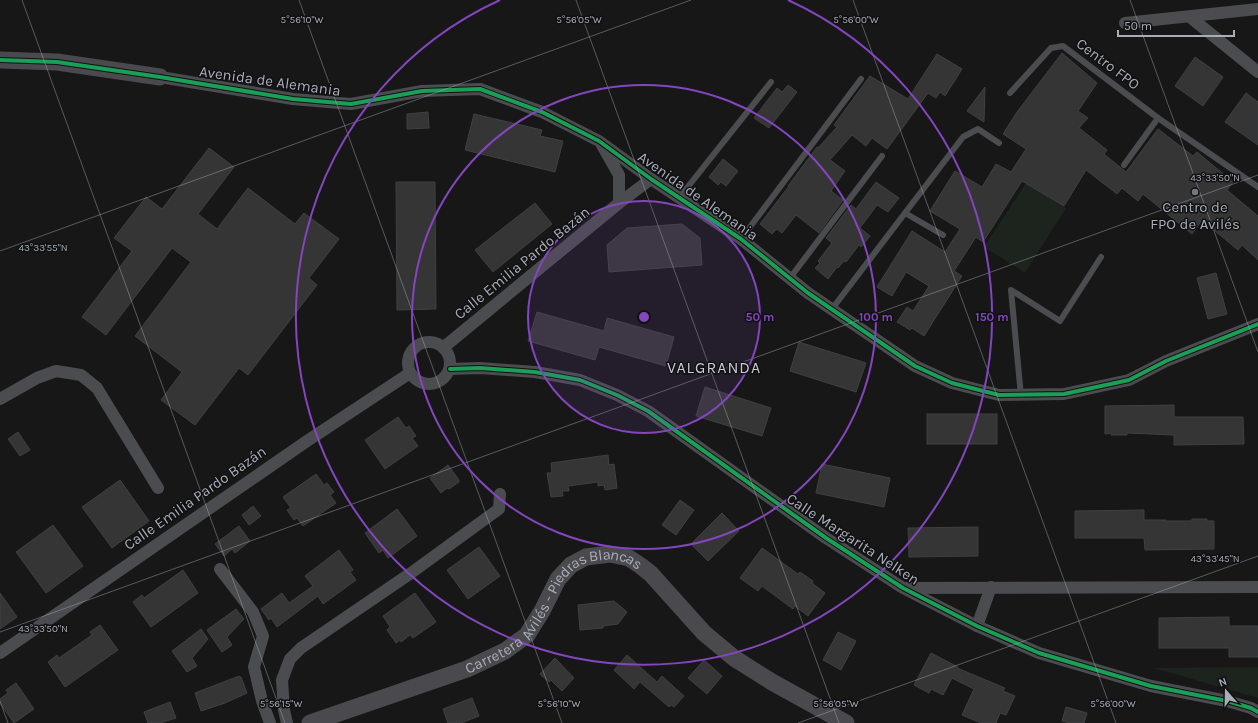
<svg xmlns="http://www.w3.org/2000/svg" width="1258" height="723" viewBox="0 0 1258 723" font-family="Karla,sans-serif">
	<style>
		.green { fill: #1d241e }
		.building { fill: #353536; stroke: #3f4043 }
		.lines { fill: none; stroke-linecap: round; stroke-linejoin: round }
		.lane { stroke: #4b4c50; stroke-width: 6 }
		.street { stroke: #4b4c50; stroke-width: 12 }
		.secondary { stroke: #4a4a4e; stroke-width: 17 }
		.cycleway-casing { stroke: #111113; stroke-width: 6 }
		.cycleway { stroke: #1a9f57; stroke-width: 4 }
		.ticks { fill: none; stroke: #a8adb8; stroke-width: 1; stroke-opacity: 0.45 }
		.ring { fill: none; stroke: #8446be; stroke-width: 2 }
		.poi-dot { fill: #757880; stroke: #111113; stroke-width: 1.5 }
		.labels { text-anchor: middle; stroke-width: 3; stroke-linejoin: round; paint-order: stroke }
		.street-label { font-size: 15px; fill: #a8adb8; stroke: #111113 }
		.poi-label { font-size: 15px; fill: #a8adb8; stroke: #111113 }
		.neighbourhood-label { font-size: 16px; letter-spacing: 1px; fill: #c9ccd4; stroke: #111113 }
		.ticks-label { font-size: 10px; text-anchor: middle; fill: #a8adb8; stroke: #111113; stroke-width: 3; stroke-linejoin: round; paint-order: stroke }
		.centre { fill: #8446be; stroke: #111113; stroke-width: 2 }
		.ring-label { font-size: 12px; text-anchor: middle; font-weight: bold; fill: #8446be; stroke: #111113; stroke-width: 3; stroke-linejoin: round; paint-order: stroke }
	</style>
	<rect width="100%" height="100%" fill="#171717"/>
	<g class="green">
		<path d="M1026,183L1066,208L1025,273L984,247Z"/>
		<path d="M1258,667V698L1154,668Z"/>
	</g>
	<g class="building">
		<path d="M1062,53L1097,83L1078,111L1088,118L1079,128L1107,150L1104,154L1126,172L1158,129L1193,156L1197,152L1233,182L1227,190L1258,216V260L1242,245L1238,250L1202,220L1192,234L1143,194L1138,201L1122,188L1117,194L1086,170L1064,206L1022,181L983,242L976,237L954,271L962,276L924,336L912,328L910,330L897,322L907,307L913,311L929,286L906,272L892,296L877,287L912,231L945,252L960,229L930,211L955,171L982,187L996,164L1011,172L1026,149L1003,134L1017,112Z"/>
		<path d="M937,54L962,69L945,96L940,92L936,98L928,93L887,149L872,138L866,146L852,135L830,160L845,171L831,191L843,200L819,233L796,215L782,233L777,229L772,234L760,224L789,186H788L817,147L818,148L837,127L834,125L870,76L908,99Z"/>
		<path d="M1195,57L1223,77L1203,106L1175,86Z"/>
		<path d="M788,85L797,92L769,128L754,118L777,88L782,92Z"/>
		<path d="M985,87L984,122L967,111Z"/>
		<path d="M1246,93L1258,102V145L1225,122Z"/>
		<path d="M428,112L429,128L407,129V114Z"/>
		<path d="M474,114L542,130L540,136L563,141L555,172L465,150Z"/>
		<path d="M209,148L234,167L198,214L217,229L248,188L295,224L304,213L339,239L309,278L317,285L248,375L239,368L195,425L161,400L182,372L135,336L191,262L172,248L106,335L82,317L132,251L114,238L146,197L162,209Z"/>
		<path d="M723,159L738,171L726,186L721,182L718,185L709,177Z"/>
		<path d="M396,182H435L436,309L397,310Z"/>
		<path d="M876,182L899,198L888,212L877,205L860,228L870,236L861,247L859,245L846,262L844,261L838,268L837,267L828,279L815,268L820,263L818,261L832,243L826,238L851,205L856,209Z"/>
		<path d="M535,203L552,224L493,272L475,250Z"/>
		<path d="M682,224L700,238L702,265L609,272L607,245L627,228Z"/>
		<path d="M1216,273L1227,314L1208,319L1197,278Z"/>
		<path d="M537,312L604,331L607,318L674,337L666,366L599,347L595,360L528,341Z"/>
		<path d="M799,342L866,363L856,392L790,371Z"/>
		<path d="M705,387L771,408L762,436L696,416Z"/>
		<path d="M1174,405V417H1243L1244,444L1174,445V435L1127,433V435H1111V433L1105,434V406Z"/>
		<rect x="927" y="414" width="70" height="30"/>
		<path d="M398,417L406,428L409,426L416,436L412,438L418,446L385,469L365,440Z"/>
		<path d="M18,432L30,450L20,456L8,439Z"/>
		<path d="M608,455L609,465L614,464L617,488L605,490L604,485L598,486V482L568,486L569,491H562L563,496L551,497L547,473H552L551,463Z"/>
		<path d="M822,464L890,478L884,507L816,493Z"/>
		<path d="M448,465L459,480V482L449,489L447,488L441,493L430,478Z"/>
		<path d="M316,474L324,485L327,483L334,492L330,495L336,503L303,526L297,518L294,520L287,510L291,508L283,497Z"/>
		<path d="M120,480L149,521L112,548L82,507Z"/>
		<path d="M680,500L694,510L676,535L662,525Z"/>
		<path d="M253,506L261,516L249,525L242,515Z"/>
		<path d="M397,509L417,536L388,558L383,550L379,553L365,533Z"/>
		<path d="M1144,510V520H1166V521H1192V519H1207V521H1214V549L1145,550L1144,538H1075V511Z"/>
		<path d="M722,513L739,531L708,561L691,544Z"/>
		<path d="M53,525L83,566L46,593L16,552Z"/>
		<path d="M239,526L250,541L235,553L232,549L224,556L215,544Z"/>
		<path d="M978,527V556L909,557L908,528Z"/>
		<path d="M479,547L500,576L468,599L447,570Z"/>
		<path d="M762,548L798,574L800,572L813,581L812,583L825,593L808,616L795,606L793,609L762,586L758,591L740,578Z"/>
		<path d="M339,550L353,570L350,572L356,580L323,604L318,596L277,627L271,618L269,620L261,609L282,593L289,603L313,586L305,576Z"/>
		<path d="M183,570L198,593L151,627L133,602L142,595L144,598Z"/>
		<path d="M0,593L17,617L0,629Z"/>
		<path d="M415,593L436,622L413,638L410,635L401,642L400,640L396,643L387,630L390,627L383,616Z"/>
		<path d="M614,601L627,612L618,624L603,626V628L580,630L578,605Z"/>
		<path d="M236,609L244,619L227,637L232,645L222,652L207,630Z"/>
		<path d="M1229,617V626H1258V657H1229V648H1159V618Z"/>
		<path d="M100,625L118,650L65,687L48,662L57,655L59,658L92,635L90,632Z"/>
		<path d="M201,629L208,639L192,658L197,666L187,672L172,651Z"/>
		<path d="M838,632L856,641L841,670L823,660Z"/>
		<path d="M931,653L958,667L957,668L1005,688L1003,691L1015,696L1006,715L1000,713L996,723H981L962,715L974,689L952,678L943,695L931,689L929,693L914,685Z"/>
		<path d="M627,655L657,682L662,676L684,696L674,707L671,705L669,707L640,682L634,689L614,670Z"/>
		<path d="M555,658L574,678L562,691L551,680L549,682L540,674Z"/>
		<path d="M704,660L722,676L707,694L688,678Z"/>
		<path d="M239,676L240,677H241L247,693L225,703L201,711L195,693Z"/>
		<path d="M16,683L34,709L14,723L0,703V699L8,693L6,690Z"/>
		<path d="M472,698L479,716L461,723H448L443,709Z"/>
		<path d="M170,702L176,718L160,723H148L144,712Z"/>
		<path d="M1066,707L1087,713L1084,723H1070L1062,721Z"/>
	</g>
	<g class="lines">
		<g class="lane">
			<path d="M1010,93L1051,48L1063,46L1158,118L1258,187"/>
			<path d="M1124,165L1158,118"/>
			<path d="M679,198L771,82"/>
			<path d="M905,213L963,137L978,129L999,143"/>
			<path d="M741,239L861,79"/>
			<path d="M790,278L882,156"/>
			<path d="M832,309L905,213L943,235"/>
			<path d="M1021,396L1011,290L1060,321L1101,257"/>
		</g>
		<g class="street">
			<path d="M1190,17L1258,72"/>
			<path d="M1125,23L1258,9"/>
			<path d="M160,77L293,99L351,104L422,91L480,89L542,112L599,141L651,179L741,239L808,293L915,366L952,383L999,395L1064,394L1129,380L1166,361L1258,324"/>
			<path d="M602,145L619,175V203"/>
			<circle cx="429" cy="363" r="21"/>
			<path d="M444,347L619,203L651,179"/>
			<path d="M450,369L480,368L535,372L580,380L617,395L648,411L826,538L903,588L977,626L1039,653L1151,686L1227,701L1251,708L1258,712"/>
			<path d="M0,399L37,378L56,371L81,375L97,388L158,488"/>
			<path d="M220,569L253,612L263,636L254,667L262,701L270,723"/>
			<path d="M905,588L1258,587"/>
			<path d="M977,626L991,587"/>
			<path d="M0,653L307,441L410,373"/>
			<path d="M287,723L284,710L282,680L290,659L301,648L411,573L499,509L500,494"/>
		</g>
		<g class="secondary">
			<path d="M0,60L57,62L160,77"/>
			<path id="s1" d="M310,723L467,669L505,651L527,635L542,611L558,579L571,565L586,557L610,554L629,558L641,566L651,574L704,633L734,658L772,682L846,723"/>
		</g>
		<defs>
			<g id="cycleway">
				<path d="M0,60L57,62L160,77L293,99L351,104L422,91L480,89L542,112L599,141L651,179L741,239L808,293L915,366L952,383L999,395L1064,394L1129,380L1166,361L1258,324"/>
				<path d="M450,369L480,368L535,372L580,380L617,395L648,411L826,538L903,588L977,626L1039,653L1151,686L1227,701L1251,708L1258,712"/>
			</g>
		</defs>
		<use href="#cycleway" class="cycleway-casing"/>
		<use href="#cycleway" class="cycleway"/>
	</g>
	<path class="ticks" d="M22,0L285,723M299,0L562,723M576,0L839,723M853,0L1116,723M1130,0L1258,352M0,251L691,0M0,632L1258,175M0,701L8,723M798,723L1258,556"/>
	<circle cx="644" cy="317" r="116" fill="#8446be" fill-opacity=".12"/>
	<g class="ring">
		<circle cx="644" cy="317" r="116"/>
		<circle cx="644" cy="317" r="232"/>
		<path d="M788 0A348 348 0 1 1 500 0"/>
	</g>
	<circle class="poi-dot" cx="1195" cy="192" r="4"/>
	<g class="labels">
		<g class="street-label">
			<text transform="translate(1108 64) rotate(37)" y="5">Centro FPO</text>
			<text transform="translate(270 81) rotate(8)" y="5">Avenida de Alemania</text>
			<text transform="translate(698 196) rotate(35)" y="5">Avenida de Alemania</text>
			<text transform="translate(522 263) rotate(-39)" y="5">Calle Emilia Pardo Bazán</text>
			<text transform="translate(195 498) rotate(-35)" y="5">Calle Emilia Pardo Bazán</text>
			<text transform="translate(853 539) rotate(33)" y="5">Calle Margarita Nelken</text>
			<text dy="5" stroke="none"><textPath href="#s1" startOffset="279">Carretera Avilés - Piedras Blancas</textPath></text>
		</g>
		<g class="poi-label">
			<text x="1195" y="212">Centro de<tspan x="1195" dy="17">FPO de Avilés</tspan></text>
		</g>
		<g class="neighbourhood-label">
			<text x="714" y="373">VALGRANDA</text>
		</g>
	</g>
	<g class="ticks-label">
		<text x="856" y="23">5°56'00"W</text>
		<text x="302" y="23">5°56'10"W</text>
		<text x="579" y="23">5°56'05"W</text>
		<text x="1215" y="181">43°33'50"N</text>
		<text x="43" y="251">43°33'55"N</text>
		<text x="1215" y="562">43°33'45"N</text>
		<text x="43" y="632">43°33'50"N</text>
		<text x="281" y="707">5°56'15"W</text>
		<text x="559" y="707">5°56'10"W</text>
		<text x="836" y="707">5°56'05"W</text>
		<text x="1113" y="707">5°56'00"W</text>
	</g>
	<circle cx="644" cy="317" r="6" class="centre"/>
	<g class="ring-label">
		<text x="760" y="321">50 m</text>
		<text x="876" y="321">100 m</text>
		<text x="992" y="321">150 m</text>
	</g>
	<g transform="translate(1226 691) rotate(340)" stroke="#111113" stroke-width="3" paint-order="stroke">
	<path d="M0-3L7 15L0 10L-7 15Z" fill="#a8adb8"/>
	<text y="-6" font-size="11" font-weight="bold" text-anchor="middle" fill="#a8adb8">N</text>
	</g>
	<path d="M1118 30v6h116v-6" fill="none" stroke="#a8adb8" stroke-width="2"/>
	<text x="1124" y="30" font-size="12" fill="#a8adb8" stroke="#111113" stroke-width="3" paint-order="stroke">50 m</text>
</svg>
